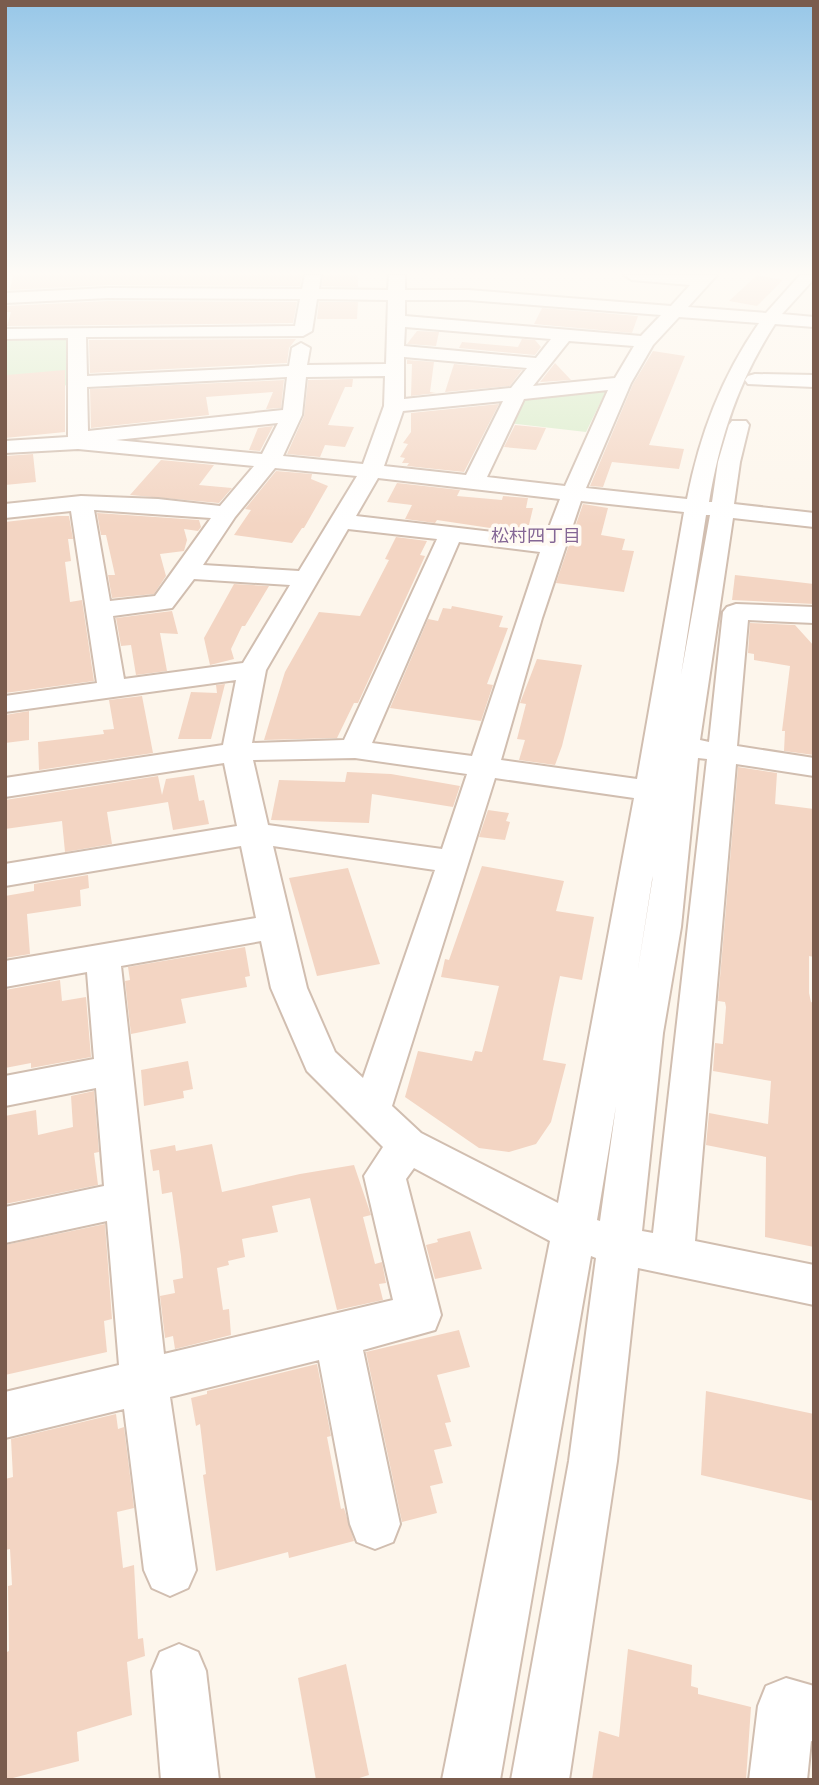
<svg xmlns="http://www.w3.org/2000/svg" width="819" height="1785" viewBox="0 0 819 1785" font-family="'Varela Round','Noto Sans JP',sans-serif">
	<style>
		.green { fill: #d8ecc9 }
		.building { fill: #f3d5c3 }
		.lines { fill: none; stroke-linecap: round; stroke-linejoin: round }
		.minor-casing { stroke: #d1beb0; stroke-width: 4 }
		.minor { fill: #fff; fill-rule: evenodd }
		.labels { text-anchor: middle; stroke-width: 7; stroke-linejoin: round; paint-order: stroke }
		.far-neighbourhood-label { font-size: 18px; fill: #846695; stroke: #fffaf3 }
	</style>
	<rect width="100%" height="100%" fill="#fdf6ec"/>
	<g class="green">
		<path d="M5,336L71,337L70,385L5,391Z"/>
		<path d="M600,388L606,391L586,432L508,423L524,397Z"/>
	</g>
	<g class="building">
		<path d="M13,275H302L300,286L108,285L10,290Z"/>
		<path d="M323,275H358V287L322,286Z"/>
		<path d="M757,275L783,280L757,306L729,301Z"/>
		<path d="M108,301L297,302L293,323L7,326L11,312H5L7,306Z"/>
		<path d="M319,302H358L357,319H317Z"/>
		<path d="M542,308L638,316L632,333L534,324Z"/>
		<path d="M417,331L439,332L436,346L407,344Z"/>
		<path d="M296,339L289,348L287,363L90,373L89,340Z"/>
		<path d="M522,339L535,340L541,347L535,355L459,348L462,342L518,347Z"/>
		<path d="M653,351L685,356L649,445L684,449L679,469L612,462L603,487L590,486L633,384Z"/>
		<path d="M407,360L434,362L430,392L436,393L411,396L412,364H407Z"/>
		<path d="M555,363L571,380L540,382Z"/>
		<path d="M454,364L522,370L510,386L445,392Z"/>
		<path d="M65,370V432L5,438L7,375Z"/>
		<path d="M353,379L352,387H345L328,425L354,427L345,447L325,445L320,457L287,454L304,416L308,380Z"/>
		<path d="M284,380L281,408L266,409L273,392L206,397L209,415L91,428L90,389Z"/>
		<path d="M499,404L464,472L407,466L409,463H402L405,458L400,457L408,444L403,443L411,432V413Z"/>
		<path d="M515,425L546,428L536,450L504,447Z"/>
		<path d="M273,426L260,451L249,450L258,428Z"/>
		<path d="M33,454L36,482L5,485V456Z"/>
		<path d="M161,460L214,465L199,485L232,488L219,503L130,495Z"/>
		<path d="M276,471L312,474L311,479L328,486L304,528H302L292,543L234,535L251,510L245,509Z"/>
		<path d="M397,483L460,490L457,496L502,500L503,496L528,498L526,508H533L528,529L517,528L516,532L437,520L435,523L405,519L412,505L387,502Z"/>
		<path d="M583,504L608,508L601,535L625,539L622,550L634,551L624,592L556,583Z"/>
		<path d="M97,513L199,520L201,527L198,531L184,529L187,540L184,551L160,554L166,576L154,594L112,598L108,575H115L106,535H101Z"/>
		<path d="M57,516H69L73,539H68L71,561L65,562L70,602L82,600L94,681L5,693V522Z"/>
		<path d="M396,537L427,541L420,555L425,556L358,703H354L337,738L264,740L285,672L319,612L360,616L389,560L385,559Z"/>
		<path d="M735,575L814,584V604L732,600Z"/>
		<path d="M234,584L269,586L245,626H242L231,649L234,659L210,665L204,638Z"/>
		<path d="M452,606L503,616L499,627L508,628L487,684L493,685L481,721L390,708L428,619L438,621L443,608L451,609Z"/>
		<path d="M172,611L178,634L160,633L167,671L136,675L131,645L121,646L116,618Z"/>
		<path d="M750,623L795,625L814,646V755L784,751L785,731H782L790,666L754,660V654L748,653Z"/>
		<path d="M537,659L582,665L562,746L555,765L519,760L525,740L517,739L526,704L520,703Z"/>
		<path d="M225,684L211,739H178L191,692L217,693L216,685Z"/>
		<path d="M142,696L153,753L39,770L38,742L104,734L103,730L114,729L109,700Z"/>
		<path d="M29,711V740L5,743V715Z"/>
		<path d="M738,767L777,773L775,804L814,809V957L809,956V993L811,1002L814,1003V1247L765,1237L766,1157L706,1145L709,1113L768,1124L771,1081L713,1071L715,1043L723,1044L726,1007L725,1002L718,1001Z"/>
		<path d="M347,772L391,774L460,786L453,807L372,794L369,823L271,820L279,780L345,782Z"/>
		<path d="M194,775L199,801L204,800L209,824L173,830L168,802L107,812L112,844L65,852L62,821L5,829V800L158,776L162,795L166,779Z"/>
		<path d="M488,810L509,813L506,821L510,822L505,840L479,837Z"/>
		<path d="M482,866L564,881L556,911L594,917L582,980L560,976L553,1009L543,1060L566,1064L551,1122L536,1144L509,1152L479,1148L405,1097L418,1051L472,1061L475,1051L482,1052L499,986L441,977L445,959L449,960Z"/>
		<path d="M348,868L380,964L317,976L289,878Z"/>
		<path d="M88,875L89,888L80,890L81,906L27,914L30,954L5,958V896L34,891V884Z"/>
		<path d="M245,947L250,976L245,977L247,987L181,999L186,1023L131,1034L125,981L130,980L128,967Z"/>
		<path d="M60,980L62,1001L86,997L91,1057L31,1068V1063L5,1068V990Z"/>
		<path d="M188,1061L193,1089L183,1091L184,1098L144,1106L141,1070Z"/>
		<path d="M94,1091L99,1152L94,1153L98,1185L5,1204V1116L36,1110L38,1135L73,1127L71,1096Z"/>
		<path d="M212,1144L222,1192L300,1174L354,1165L371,1215L363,1217L375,1264L382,1262L386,1283L379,1284L383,1300L337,1310L310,1198L272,1206L278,1232L242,1239L245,1257L228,1261L229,1265L217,1268L223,1310L229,1309L231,1335L175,1349L173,1336L165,1338L160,1296L175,1293L173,1280L183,1278L181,1256L172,1192L162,1194L159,1170L153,1171L150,1150L175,1145L176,1151Z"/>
		<path d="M105,1224L112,1319L104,1321L107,1352L5,1375V1245Z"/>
		<path d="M470,1231L482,1269L435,1279L426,1245L438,1242L437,1239Z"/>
		<path d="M459,1330L470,1367L437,1375L451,1422L445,1423L452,1446L434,1450L443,1483L430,1486L437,1513L402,1522L366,1352Z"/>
		<path d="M317,1364L331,1436L327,1437L341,1509L344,1508L354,1541L289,1558L288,1552L216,1571L203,1475L206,1474L200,1424L196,1426L191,1398L207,1394V1391Z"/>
		<path d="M706,1391L814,1414V1501L701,1475Z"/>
		<path d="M116,1414L118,1429L124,1427L134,1508L117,1512L123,1568L134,1565L138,1639L143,1638L145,1656L127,1662L132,1715L77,1732L79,1761L5,1780V1653L9,1651L8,1586L12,1585L10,1549L5,1550V1479L13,1477L11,1439Z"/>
		<path d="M628,1649L692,1665L691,1686L698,1688V1694L751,1707L746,1780H592L599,1731L619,1737Z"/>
		<path d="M346,1664L369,1775L353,1780H316L298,1678Z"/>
	</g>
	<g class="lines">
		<defs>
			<g id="minor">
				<path d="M305,275H321L319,289L388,290L389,275H405V290H468L671,306L690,285L632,280L624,275H717L688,307L766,313L800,275H814V279L782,314L814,317V327L775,324C739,380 720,436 709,502H712L718,462L729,425L732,421H746L749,425L740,462L734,504L814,513V527L733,518L700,740L709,742L723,612L727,607L736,604L814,607V623L748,620L737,746L814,758V776L736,764L695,1241L814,1265V1305L638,1268L617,1461L569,1780H511L569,1461L596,1258L591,1256L500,1780H442L550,1241L414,1168L406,1179L441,1315L435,1330L363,1350L400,1524L393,1542L375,1549L357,1542L350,1524L319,1360L170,1397L196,1570L188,1588L170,1596L152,1588L144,1570L124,1409L5,1438V1392L119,1365L107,1221L5,1243V1207L104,1186L96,1088L5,1106V1076L94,1059L87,972L5,987V961L256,918L241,846L5,886V864L237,826L224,763L5,797V778L223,745L236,680L5,712V696L97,683L71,511L5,518V504L81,496L158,499L220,506L254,466L78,449L5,453V441L68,437V338L5,339V329L295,326L300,299L108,298L5,303V293L108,288L302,289ZM317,299L388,300L386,364L307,365L310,348L301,343L292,348L289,366L87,376L86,337L303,336L312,331ZM405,300H468L661,315L641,336L405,316ZM679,317L759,323C721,378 700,434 687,499L586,488L631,383L653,345ZM405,327L551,339L536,358L404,346ZM569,341L634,346L615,378L533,386ZM404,357L527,368L511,388L404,399ZM385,376L384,406L363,464L283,456L302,415L306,377ZM287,377L283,410L88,431L87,387ZM608,390L565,486L487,477L524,399ZM503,401L466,475L384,466L403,411ZM278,423L262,454L116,440ZM275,468L357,476L299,571L203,565L235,517ZM378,478L560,499L545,538L356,516ZM581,501L684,512L637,779L501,760L542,618ZM94,510L211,518L155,596L110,601ZM706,515H710L681,675ZM348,529L437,539L344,740L252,743L266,670ZM459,542L540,552L472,756L372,743ZM194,579L290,585L243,663L124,679L113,616L172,608ZM355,758L467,774L442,849L268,825L253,760ZM698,758L707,759L653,1233L642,1231L663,1033L681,927ZM495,778L634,798L558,1203L421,1133L392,1106ZM273,846L435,870L363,1078L335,1052L307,988ZM653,876L637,975L652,880ZM261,941L271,988L307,1071L383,1147L364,1176L393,1300L164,1354L121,966ZM616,1106L600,1221L597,1220Z"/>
				<path d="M755,374L814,375V387L748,384L745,380L748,376Z"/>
				<path d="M179,1644L198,1652L206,1671L219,1780H161L152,1671L160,1652Z"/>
				<path d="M786,1678L814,1686V1742L811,1741L807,1780H749L758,1706L766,1686Z"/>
			</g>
		</defs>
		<use href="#minor" class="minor-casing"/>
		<use href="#minor" class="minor"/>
	</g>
	<linearGradient id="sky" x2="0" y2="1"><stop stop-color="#97c7e8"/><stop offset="0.52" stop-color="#fefbf6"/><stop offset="1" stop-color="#fefbf6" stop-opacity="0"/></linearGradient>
	<rect width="819" height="525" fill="url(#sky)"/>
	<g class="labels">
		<g class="far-neighbourhood-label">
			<text x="536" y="542">松村四丁目</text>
		</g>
	</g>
	<rect width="819" height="1785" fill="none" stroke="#7a5c4d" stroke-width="14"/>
</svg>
